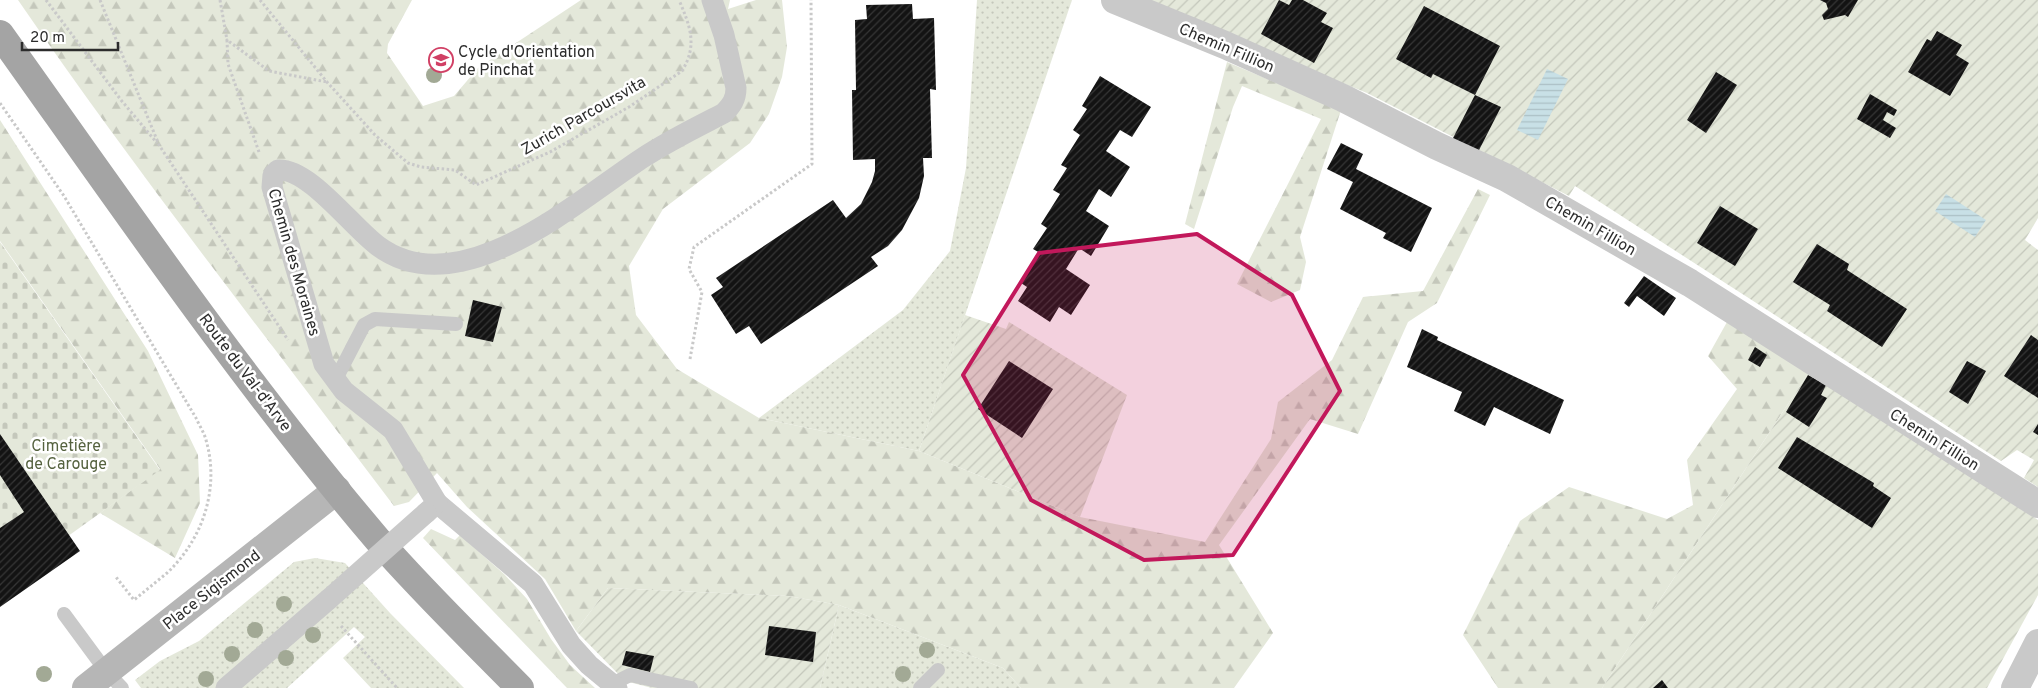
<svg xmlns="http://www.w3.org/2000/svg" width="2038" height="688" viewBox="0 0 2038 688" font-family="Overpass,sans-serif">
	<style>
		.grass { fill: url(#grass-dots) }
		.forest { fill: url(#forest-firs) }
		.cemetery { fill: url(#cemetery-stones) }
		.garden { fill: url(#garden-furrows) }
		.water { fill: url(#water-rules) }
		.building { fill: url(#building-hatch) }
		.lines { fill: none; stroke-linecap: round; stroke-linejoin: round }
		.path { stroke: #c9c9c9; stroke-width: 3; stroke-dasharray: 2.5 2.5; stroke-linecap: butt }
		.service { stroke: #c9c9c9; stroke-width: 14 }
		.pedestrian { stroke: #c9c9c9; stroke-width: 21 }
		.minor { stroke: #c9c9c9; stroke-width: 28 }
		.tertiary { stroke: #c9c9c9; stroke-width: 28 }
		.secondary { stroke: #b6b6b6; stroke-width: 28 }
		.primary { stroke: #a4a4a4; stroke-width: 28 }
		.pedestrian-bridge { stroke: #c9c9c9; stroke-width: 21 }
		.tree { fill: #a2a995 }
		.marked { fill: #c2185b; fill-opacity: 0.2; stroke: #c2185b; stroke-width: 4; stroke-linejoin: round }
		.labels { text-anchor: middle; stroke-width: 5; stroke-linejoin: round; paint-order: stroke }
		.street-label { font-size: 16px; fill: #2c2c2c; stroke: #fff }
		.poi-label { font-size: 16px; fill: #2c2c2c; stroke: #fff; text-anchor: start }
		.park-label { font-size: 16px; fill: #55623f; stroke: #fff }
	</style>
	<defs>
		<pattern id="grass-dots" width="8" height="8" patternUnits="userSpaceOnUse" patternTransform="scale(1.25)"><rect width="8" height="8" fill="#e4e8da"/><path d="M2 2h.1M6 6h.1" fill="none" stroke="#c4c7bb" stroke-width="1.8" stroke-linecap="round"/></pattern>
		<pattern id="forest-firs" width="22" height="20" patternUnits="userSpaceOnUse" patternTransform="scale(1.25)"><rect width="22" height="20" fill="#e4e8da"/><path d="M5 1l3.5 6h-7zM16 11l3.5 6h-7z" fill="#c4c7bb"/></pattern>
		<pattern id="cemetery-stones" width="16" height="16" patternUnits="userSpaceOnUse" patternTransform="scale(1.25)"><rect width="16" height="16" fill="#e4e8da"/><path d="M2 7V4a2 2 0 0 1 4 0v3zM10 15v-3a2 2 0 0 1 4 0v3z" fill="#c4c7bb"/></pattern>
		<pattern id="garden-furrows" width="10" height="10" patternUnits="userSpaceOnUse" patternTransform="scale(1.25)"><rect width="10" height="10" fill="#e4e8da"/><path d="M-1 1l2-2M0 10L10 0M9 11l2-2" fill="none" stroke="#c4c7bb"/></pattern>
		<pattern id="water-rules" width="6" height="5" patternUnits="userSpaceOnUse" patternTransform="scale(1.25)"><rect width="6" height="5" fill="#c8e0e6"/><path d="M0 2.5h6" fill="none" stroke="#acc0c5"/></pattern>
		<pattern id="building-hatch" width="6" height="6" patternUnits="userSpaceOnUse" patternTransform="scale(1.25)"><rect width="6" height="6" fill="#131313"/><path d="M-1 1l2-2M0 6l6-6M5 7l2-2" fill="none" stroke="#363636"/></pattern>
	</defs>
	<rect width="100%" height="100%" fill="#fff"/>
	<g class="grass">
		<path d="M977,0H1072L919,451L759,418L903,310L950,251L966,168Z"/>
		<path d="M315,558L345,563L390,613L464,688H371L343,658L365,637L354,627L287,688H141L135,680L160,661L199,641L294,562Z"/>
		<path d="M839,605L1003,668L1021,688H820Z"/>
	</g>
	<g class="forest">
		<path d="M18,0H412L388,44L387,53L423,106L454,96L478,68L581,0H730L728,9L756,0H782L787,47L782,77L769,114L750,143L663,209L629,266L636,315L677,369L759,418L919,451L1080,517L1205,542L1271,439L1278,402L1332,360L1363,297L1423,291L1478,189L1490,195L1437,303L1408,322L1358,434L1310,419L1219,545L1273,633L1234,688H1021L1003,668L839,605L788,596L608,588L576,631L545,579L467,507L437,473L409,502L394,506C268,339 137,173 18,0Z"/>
		<path d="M1227,62L1341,110L1300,237L1306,262L1300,290L1271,302L1237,284L1321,119L1242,86L1233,107L1194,229L1185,224Z"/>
		<path d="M0,120L148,351L198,455L200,503L175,558L100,513L160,469L0,241Z"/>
		<path d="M1727,322L1809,372L1602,688H1498L1463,635L1520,521L1569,487L1667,519L1693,505L1687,460L1737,389L1708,356Z"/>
		<path d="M431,529L455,540L460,535L504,574L527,599L551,639L570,665L595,688H567L423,538Z"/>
	</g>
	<path class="cemetery" d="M0,242L160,470L0,585Z"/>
	<g class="garden">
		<path d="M1138,0H2038V218L2025,240L2038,250V487L2024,478L2034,460L2017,450L2001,461L1575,186L1569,196L1367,93Z"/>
		<path d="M965,315L1006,329L1009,322L1127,395L1080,517L919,451Z"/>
		<path d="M1809,372L2038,520V595L1987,688H1602Z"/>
		<path d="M608,588L788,596L839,605L820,688H652L625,681L576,631Z"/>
	</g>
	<g class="water">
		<path d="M1547,69L1568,79L1538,140L1517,130Z"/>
		<path d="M1946,194L1986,220L1975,237L1935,211Z"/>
	</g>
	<g class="building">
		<path d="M1279,0L1289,5L1292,0H1303L1327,13L1321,22L1333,28L1314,63L1261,34Z"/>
		<path d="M1820,0H1858L1848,17L1845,15L1824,20L1822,15L1828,9L1826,3Z"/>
		<path d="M912,4L913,19L934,18L936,90L930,89L932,158H923L924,176L919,198L902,230L888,246L871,257L878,266L761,344L749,326L736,334L711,295L723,287L716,278L833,200L846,218L861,204L872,182L875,171V159L853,160L852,90H856L855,20L867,19L866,5Z"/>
		<path d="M1424,6L1500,46L1475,95L1433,74L1431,78L1396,59Z"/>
		<path d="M1937,31L1962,45L1956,55L1969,63L1950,96L1908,72L1927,39L1931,41Z"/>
		<path d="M1716,72L1737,85L1706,133L1687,120Z"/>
		<path d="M1100,76L1151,107L1132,137L1120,130L1106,151L1130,167L1111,197L1099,189L1086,211L1109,226L1091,256L1079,248L1066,269L1090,285L1071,315L1059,307L1050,322L1018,301L1027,287L1021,283L1040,253L1033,249L1047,228L1041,224L1060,194L1053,190L1067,168L1061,165L1080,135L1073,130L1087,109L1082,106Z"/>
		<path d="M1870,94L1897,110L1894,116L1887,112L1883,120L1896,128L1890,138L1857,119Z"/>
		<path d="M1475,95L1501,107L1477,154L1452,140Z"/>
		<path d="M1341,143L1363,154L1356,169L1432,208L1411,252L1383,238L1386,233L1340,209L1353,182L1327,169Z"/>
		<path d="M1720,206L1758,229L1735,266L1697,243Z"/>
		<path d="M1817,244L1849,264L1847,270L1907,309L1882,347L1827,311L1830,305L1793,282Z"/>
		<path d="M1644,276L1676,298L1664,316L1637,296L1629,307L1624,303Z"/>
		<path d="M473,300L502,307L493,342L465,336Z"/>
		<path d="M1422,329L1438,337L1437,340L1564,400L1550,434L1494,407L1485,426L1454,411L1462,392L1407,367Z"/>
		<path d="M2031,335L2038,340V398L2004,376Z"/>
		<path d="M1755,347L1767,355L1760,367L1748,360Z"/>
		<path d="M1009,361L1053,389L1022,438L978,409Z"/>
		<path d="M1967,361L1986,371L1968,404L1949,392Z"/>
		<path d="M1808,375L1826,385L1821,395L1827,398L1809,427L1786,412Z"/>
		<path d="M2038,424V435L2033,432Z"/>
		<path d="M0,434L80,551L0,607V528L24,512L0,475Z"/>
		<path d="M1797,437L1874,483L1873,486L1891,498L1872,528L1778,468Z"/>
		<path d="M769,626L816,632L813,662L765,655Z"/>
		<path d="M626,651L654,656L650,672L622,665Z"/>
		<path d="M1662,680L1668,688H1653Z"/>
	</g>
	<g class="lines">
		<g class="path">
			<path d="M46,0L121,100L157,143"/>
			<path d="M100,0L159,145L288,340"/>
			<path d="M220,0L227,40"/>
			<path d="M260,0L327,82L375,135L408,163L421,167L455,170L476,185L550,152L629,107L682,71C698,45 690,26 679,0"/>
			<path d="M0,103L64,196L196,418C199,425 204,432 206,440C220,488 203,539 167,573C156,582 145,591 134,600L116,577"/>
			<path d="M259,152L228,64L227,40L269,71L327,82"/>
			<path d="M690,359L702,292L689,269L694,247L812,164L811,0"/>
			<path d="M341,626L397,688"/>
		</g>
		<g class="service">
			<path d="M336,379L364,325L375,319L456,324"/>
			<path d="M64,614L106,671L122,688"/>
			<path d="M612,684L630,675L691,688"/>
			<path d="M920,688L938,670"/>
		</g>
		<g class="pedestrian">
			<path d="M437,503L533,584L571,645L589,665L617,688"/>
			<path d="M426,513L437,503L393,430L344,391L324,364L272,187L273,175L278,170C309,168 352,227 378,246C460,307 578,200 644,157C670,140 697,127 724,113C732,105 736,99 736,88L724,35L712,0"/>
			<path d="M226,688L329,599"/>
		</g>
		<path class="minor" d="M1115,0L1225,45L1343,98L1437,146L1507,178L1690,283L2038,504"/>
		<path class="tertiary" d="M2015,688L2038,643"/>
		<path class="secondary" d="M86,688L337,490"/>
		<path class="primary" d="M0,34C122,205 241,379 377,539C422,591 472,639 520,688"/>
		<path class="pedestrian-bridge" d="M329,599L426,513"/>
	</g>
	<g class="tree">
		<circle cx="434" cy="75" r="8"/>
		<circle cx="284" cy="604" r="8"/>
		<circle cx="255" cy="630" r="8"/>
		<circle cx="313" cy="635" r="8"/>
		<circle cx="927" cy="650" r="8"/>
		<circle cx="232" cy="654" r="8"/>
		<circle cx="286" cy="658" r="8"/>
		<circle cx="44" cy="674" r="8"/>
		<circle cx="903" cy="674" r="8"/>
		<circle cx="206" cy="679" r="8"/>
	</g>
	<path class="marked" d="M1197,234L1292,295L1340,391L1233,555L1144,560L1031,500L963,375L1039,253Z"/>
	<defs>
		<symbol id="school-ring" viewBox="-11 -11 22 22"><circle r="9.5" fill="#fff" stroke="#d14065" stroke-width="1.5"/><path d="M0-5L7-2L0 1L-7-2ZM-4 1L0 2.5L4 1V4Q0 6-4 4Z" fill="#d14065"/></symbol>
	</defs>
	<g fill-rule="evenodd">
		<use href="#school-ring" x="427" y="46" width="28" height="28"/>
	</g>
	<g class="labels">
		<g class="street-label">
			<text transform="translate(1227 47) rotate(23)" y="6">Chemin Fillion</text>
			<text transform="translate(583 115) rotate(-30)" y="6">Zurich Parcoursvita</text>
			<text transform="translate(1591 225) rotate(30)" y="6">Chemin Fillion</text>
			<text transform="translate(295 262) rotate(74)" y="6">Chemin des Moraines</text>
			<text transform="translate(246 372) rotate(53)" y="6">Route du Val-d'Arve</text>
			<text transform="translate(1935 439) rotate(32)" y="6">Chemin Fillion</text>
			<text transform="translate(211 589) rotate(-38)" y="6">Place Sigismond</text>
		</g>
		<g class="poi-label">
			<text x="458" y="57">Cycle d'Orientation<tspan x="458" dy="18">de Pinchat</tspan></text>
		</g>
		<g class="park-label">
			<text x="66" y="451">Cimetière<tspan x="66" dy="18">de Carouge</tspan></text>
		</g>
	</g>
	<path d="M22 42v8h96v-8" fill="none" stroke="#2c2c2c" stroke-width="2.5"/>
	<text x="30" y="42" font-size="15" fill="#2c2c2c" stroke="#ffffff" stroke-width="4" paint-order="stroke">20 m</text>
</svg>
